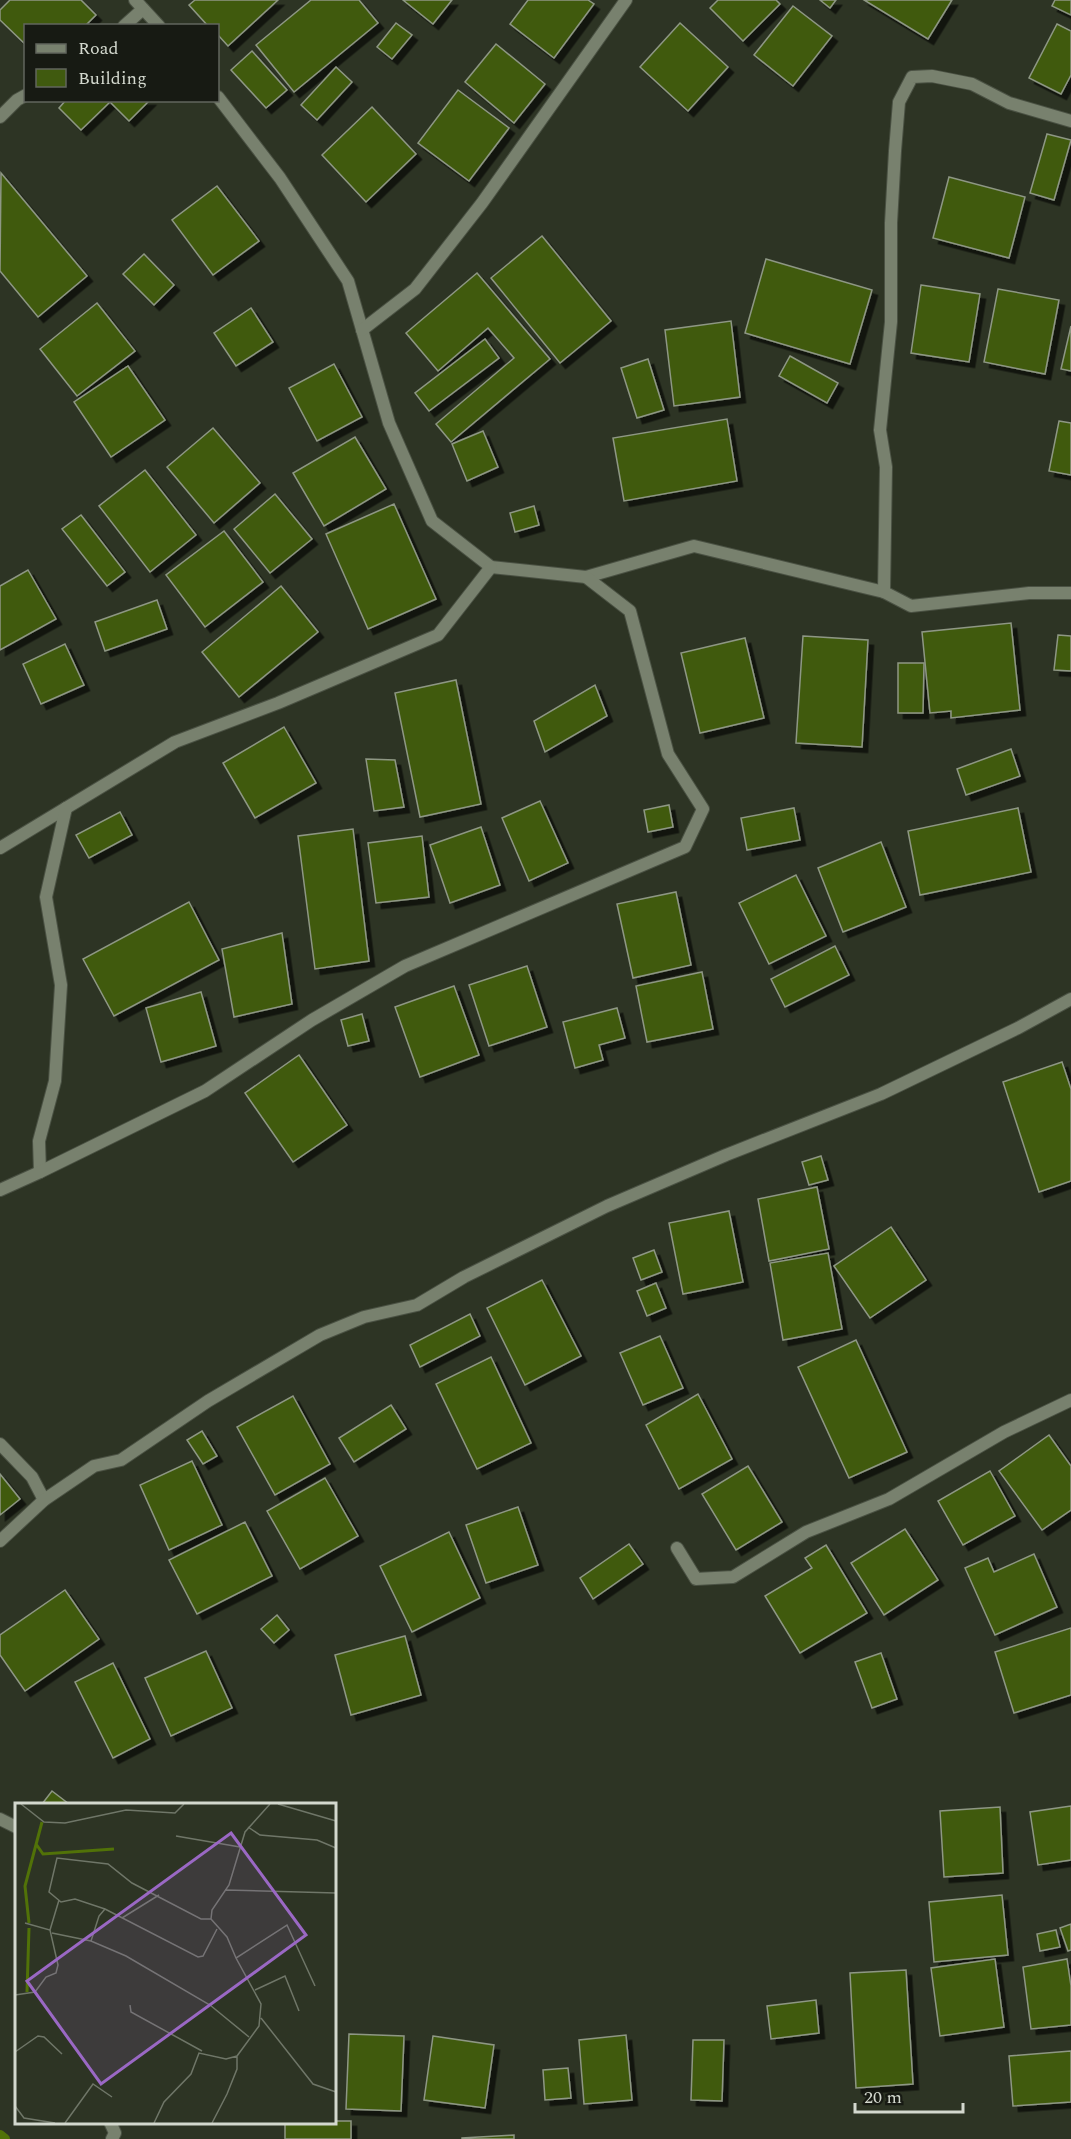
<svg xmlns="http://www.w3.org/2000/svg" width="1071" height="2139" viewBox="0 0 1071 2139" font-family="Spectral,serif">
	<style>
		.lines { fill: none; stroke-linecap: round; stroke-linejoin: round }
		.stream { stroke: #517208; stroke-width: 10 }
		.building { fill: #405a0f; stroke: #8e9784; stroke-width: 1.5; filter: url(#shadow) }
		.minor-casing { stroke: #4a5143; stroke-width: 14 }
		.minor { stroke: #78816e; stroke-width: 12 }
		.inset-river { fill: none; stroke: #517208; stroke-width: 3 }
		.inset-road { fill: none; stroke: #6f7668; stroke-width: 1.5 }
		.view { fill: #9a68c4; fill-opacity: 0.15; stroke: #9a68c4; stroke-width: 3 }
		.inset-edge { fill: none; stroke: #d3d8ce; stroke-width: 3 }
	</style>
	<defs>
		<filter id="shadow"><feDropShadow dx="5.5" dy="5.5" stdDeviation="0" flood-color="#0009"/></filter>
	</defs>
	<rect width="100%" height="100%" fill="#2d3424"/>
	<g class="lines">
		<path class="stream" d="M0,2135L5,2139"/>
	</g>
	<g class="building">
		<path d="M10,0H81L96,15L85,26H26V45L0,20V10Z"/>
		<path d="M195,0H278L228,46L218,35V26H208L189,5Z"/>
		<path d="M311,0H359L378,23L294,92L256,45Z"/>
		<path d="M403,0H452L433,24Z"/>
		<path d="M528,0H588L594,4L554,58L510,24Z"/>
		<path d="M718,0H776L780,4L743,41L710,8Z"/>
		<path d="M820,0H836L830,8Z"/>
		<path d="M864,0H952L928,39Z"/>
		<path d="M1055,0H1071V15L1052,6Z"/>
		<path d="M793,6L832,36L793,86L754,55Z"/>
		<path d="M396,23L412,35L392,59L377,47Z"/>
		<path d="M680,23L728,67L688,111L640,67Z"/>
		<path d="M1057,24L1071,31V75L1061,94L1029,78Z"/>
		<path d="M496,44L545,84L514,123L465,82Z"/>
		<path d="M252,51L287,90L266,108L231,70Z"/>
		<path d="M336,67L352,82L317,120L301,105Z"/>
		<path d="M458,90L509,128L469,181L418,143Z"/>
		<path d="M66,100H150L129,121L110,102L81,130L59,108Z"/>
		<path d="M372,107L416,154L366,202L322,155Z"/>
		<path d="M1047,134L1071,140L1054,200L1030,193Z"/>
		<path d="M1,173L87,276L38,317L0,271Z"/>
		<path d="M949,177L1025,197L1009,258L933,238Z"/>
		<path d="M217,186L259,241L213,275L172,220Z"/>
		<path d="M542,236L611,321L560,363L491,278Z"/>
		<path d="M144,254L174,285L154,305L123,274Z"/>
		<path d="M766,259L872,290L850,364L745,333Z"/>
		<path d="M477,273L550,359L451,442L436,424L514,358L488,328L438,371L406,333Z"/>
		<path d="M921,285L980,294L969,362L911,353Z"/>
		<path d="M998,289L1059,300L1045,374L984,362Z"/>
		<path d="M97,303L135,351L77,396L40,349Z"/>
		<path d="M251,308L273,342L236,366L214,333Z"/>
		<path d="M731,321L740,397L674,406L665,330Z"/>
		<path d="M1071,326V371L1061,369Z"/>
		<path d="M485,339L499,358L429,411L415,393Z"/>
		<path d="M790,356L838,383L827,403L779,376Z"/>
		<path d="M648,359L664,410L637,418L621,368Z"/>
		<path d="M334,364L362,417L317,441L289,388Z"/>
		<path d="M128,366L165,420L111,457L74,402Z"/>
		<path d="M727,419L737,481L624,501L613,438Z"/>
		<path d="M1059,421L1071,423V475L1049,471Z"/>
		<path d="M213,428L260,483L214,523L167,467Z"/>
		<path d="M483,431L498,467L467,481L452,444Z"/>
		<path d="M355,437L386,489L324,526L293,473Z"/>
		<path d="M145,470L196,535L150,572L99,506Z"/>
		<path d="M275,494L312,539L270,573L234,529Z"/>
		<path d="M394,504L436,599L368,629L326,534Z"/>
		<path d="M534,506L539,525L515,532L510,513Z"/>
		<path d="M81,515L125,572L107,586L62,529Z"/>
		<path d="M224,531L263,582L205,627L166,575Z"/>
		<path d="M28,570L56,619L0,650V586Z"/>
		<path d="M281,586L318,632L239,697L202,652Z"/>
		<path d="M157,600L167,629L105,651L95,622Z"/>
		<path d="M1011,623L1020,710L951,718V711L930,713L922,632Z"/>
		<path d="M1058,635L1071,636V671L1054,670Z"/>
		<path d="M803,636L868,640L862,747L796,743Z"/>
		<path d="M745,638L764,718L700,733L681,653Z"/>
		<path d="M65,644L84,685L41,704L23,664Z"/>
		<path d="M898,663H924L923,713H898Z"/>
		<path d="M456,680L481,804L420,817L395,693Z"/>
		<path d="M595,685L607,716L545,752L534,721Z"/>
		<path d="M284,727L316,783L255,818L223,763Z"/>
		<path d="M1011,749L1020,776L966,795L957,769Z"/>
		<path d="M366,759L395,760L404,807L374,811Z"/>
		<path d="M540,801L568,863L529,881L502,818Z"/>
		<path d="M669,805L673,827L648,832L644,810Z"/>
		<path d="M794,808L800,840L747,850L741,818Z"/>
		<path d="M1018,808L1031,872L920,895L908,831Z"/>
		<path d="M120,812L132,835L89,858L76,835Z"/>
		<path d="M481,827L500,885L450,903L430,845Z"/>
		<path d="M353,829L369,961L315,969L298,836Z"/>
		<path d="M422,836L429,897L376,903L368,843Z"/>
		<path d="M881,842L906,907L843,932L818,868Z"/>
		<path d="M796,875L826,936L769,964L739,903Z"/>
		<path d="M676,892L691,965L633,978L617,904Z"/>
		<path d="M189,902L219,960L114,1016L83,959Z"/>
		<path d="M282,933L292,1004L234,1017L222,949Z"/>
		<path d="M835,946L849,975L785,1007L771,979Z"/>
		<path d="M527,966L547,1027L489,1046L469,985Z"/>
		<path d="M702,972L713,1029L647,1042L636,986Z"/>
		<path d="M454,986L479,1055L420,1077L395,1007Z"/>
		<path d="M201,992L216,1046L161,1062L146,1008Z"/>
		<path d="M617,1008L625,1038L599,1045L603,1060L575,1068L563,1022Z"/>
		<path d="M362,1014L369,1041L348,1046L341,1020Z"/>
		<path d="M299,1055L347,1125L293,1162L245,1093Z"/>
		<path d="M1062,1062L1071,1089V1181L1039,1192L1003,1082Z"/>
		<path d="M821,1156L828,1180L809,1185L802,1162Z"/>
		<path d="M817,1187L829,1249L769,1261L758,1199Z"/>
		<path d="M729,1211L743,1282L683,1294L669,1223Z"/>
		<path d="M891,1227L926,1280L870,1318L834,1266Z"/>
		<path d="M654,1250L662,1272L641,1280L633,1258Z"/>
		<path d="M828,1253L842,1329L783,1340L770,1263Z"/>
		<path d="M542,1280L581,1356L525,1385L487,1308Z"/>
		<path d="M656,1283L666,1308L647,1316L637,1291Z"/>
		<path d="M470,1314L480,1336L420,1367L410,1345Z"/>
		<path d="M660,1336L683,1388L643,1405L620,1353Z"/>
		<path d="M856,1340L907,1452L849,1478L798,1367Z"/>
		<path d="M491,1357L531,1443L477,1469L436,1384Z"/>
		<path d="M698,1394L732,1459L679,1489L646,1425Z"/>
		<path d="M293,1396L330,1464L275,1495L237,1427Z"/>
		<path d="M391,1405L406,1429L354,1462L339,1438Z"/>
		<path d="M202,1431L217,1456L203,1464L187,1440Z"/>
		<path d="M1049,1435L1071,1466V1510L1042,1530L999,1471Z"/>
		<path d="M192,1461L222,1525L169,1550L140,1485Z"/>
		<path d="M748,1466L782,1522L736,1550L702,1494Z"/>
		<path d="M990,1471L1015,1516L963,1545L938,1501Z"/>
		<path d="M0,1474L20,1499L0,1515Z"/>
		<path d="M325,1478L358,1536L300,1569L267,1511Z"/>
		<path d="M518,1507L538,1565L486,1583L466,1525Z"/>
		<path d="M245,1522L272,1576L197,1614L169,1560Z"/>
		<path d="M905,1529L938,1580L884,1615L851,1563Z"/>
		<path d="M449,1532L480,1598L412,1632L380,1566Z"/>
		<path d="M629,1544L643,1564L593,1599L580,1578Z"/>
		<path d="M826,1545L867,1613L800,1653L765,1596L812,1568L805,1558Z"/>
		<path d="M1034,1554L1057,1607L995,1635L965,1568L988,1558L994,1572Z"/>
		<path d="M65,1590L99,1639L25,1691L0,1655V1635Z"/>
		<path d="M277,1615L289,1630L274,1643L261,1629Z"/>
		<path d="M1071,1628V1695L1014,1713L995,1652Z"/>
		<path d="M405,1636L421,1695L351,1715L335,1655Z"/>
		<path d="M206,1651L232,1708L171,1736L145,1678Z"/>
		<path d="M881,1653L897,1699L872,1708L855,1662Z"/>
		<path d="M113,1663L150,1739L113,1758L75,1682Z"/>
		<path d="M52,1791L69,1804H42Z"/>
		<path d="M1071,1806V1860L1038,1865L1030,1812Z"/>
		<path d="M1000,1807L1003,1873L944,1877L940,1811Z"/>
		<path d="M1002,1895L1008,1955L934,1962L929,1902Z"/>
		<path d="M1071,1924V1950L1068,1951L1060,1928Z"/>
		<path d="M1056,1930L1060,1947L1040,1951L1037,1934Z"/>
		<path d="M995,1959L1004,2027L940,2036L931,1968Z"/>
		<path d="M1067,1959L1071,1986V2025L1031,2029L1023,1967Z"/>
		<path d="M906,1970L913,2084L856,2088L850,1973Z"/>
		<path d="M816,2000L819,2033L771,2039L767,2006Z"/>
		<path d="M349,2034L404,2036L401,2111L346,2109Z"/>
		<path d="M626,2035L632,2100L584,2104L579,2040Z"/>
		<path d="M433,2036L494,2045L485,2108L424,2100Z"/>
		<path d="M693,2040H724L722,2101L691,2100Z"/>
		<path d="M1071,2051V2102L1013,2106L1009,2056Z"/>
		<path d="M568,2068L571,2098L545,2100L543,2070Z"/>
		<path d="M334,2121H351V2139H285V2122Z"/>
		<path d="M514,2135V2139H462V2138Z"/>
	</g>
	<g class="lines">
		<defs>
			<g id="minor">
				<path d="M135,0L159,26"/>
				<path d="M124,26L143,9"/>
				<path d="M218,97L280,178L348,281L389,423L432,521L491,567L586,577L694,546L884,592"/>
				<path d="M0,117L17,100L26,95"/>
				<path d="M1071,121L1009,103L972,84L932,76L912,77L899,102L895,151L891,223V322L880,430L886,467L884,592L911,606L1029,593H1071"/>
				<path d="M362,330L415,289L482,203L626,0"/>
				<path d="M0,848L175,742L278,703L438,635L491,567"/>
				<path d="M40,1172L39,1141L55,1081L61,985L46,897L66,808"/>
				<path d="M0,1190L40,1172L205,1091L312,1020L405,966L685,847L703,809L668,754L630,611L586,577"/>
				<path d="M0,1444L32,1477L44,1500"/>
				<path d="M0,1541L44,1500L94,1466L121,1460L208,1401L320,1335L364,1317L417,1305L464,1277L607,1206L726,1155L881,1094L1018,1028L1071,999"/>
				<path d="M677,1548L696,1579L733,1577L806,1532L889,1499L1004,1432L1071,1400"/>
				<path d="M0,1819L16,1827"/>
				<path d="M110,2122L115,2133L112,2139"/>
			</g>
		</defs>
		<use href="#minor" class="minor-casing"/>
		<use href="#minor" class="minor"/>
	</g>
	<g transform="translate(15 1803)">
		<rect width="321" height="321" fill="#2d3424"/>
		<path class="inset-river" d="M21,41L28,51L99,46M14,120L10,83L27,19M12,189L14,125"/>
		<path class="inset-road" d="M6,1L29,19L50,20L111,7L160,10L169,1M263,1L321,18M233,24L245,32L302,37L321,45M161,33L225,44M210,87L321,90M90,106L60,96L46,99L34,89L42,55L93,61L117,80L186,116H196M107,115L144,92M35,127L44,97M37,130L76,138L111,153L195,202L234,234M76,138L84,113L90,106L183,154L188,153L202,126M221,155L212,134L196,116L197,107L214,82L230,29L255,1M240,187L270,173L284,208M0,192L20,189L31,174L41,170L43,162L35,127L10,120M115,202L116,209L187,248M246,215L298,281L321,289M0,249L23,233L29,234L47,251M0,303L9,315L40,320M50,320L78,281L97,294M139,320L149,299L176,271L184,250L211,256L222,253L244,223L246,201L221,155L272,122L300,183M197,320L212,291L222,266V253"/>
		<path class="view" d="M216,30L291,132L86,281L12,178Z"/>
		<rect width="321" height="321" class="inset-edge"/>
	</g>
	<rect x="24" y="24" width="195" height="78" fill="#171a13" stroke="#62665e" stroke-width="1.5"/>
	<rect x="36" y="44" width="30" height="9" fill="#78816e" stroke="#62665e" stroke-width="1.5"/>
	<text x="78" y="54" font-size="18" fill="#d3d8ce">Road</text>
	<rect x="36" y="69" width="30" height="18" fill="#405a0f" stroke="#62665e" stroke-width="1.5"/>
	<text x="78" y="84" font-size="18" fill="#d3d8ce">Building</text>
	<path d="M855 2103v9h108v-9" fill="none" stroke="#d3d8ce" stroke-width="3"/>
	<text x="864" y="2103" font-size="18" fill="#d3d8ce" stroke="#171a13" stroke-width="4.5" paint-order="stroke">20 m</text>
</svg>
